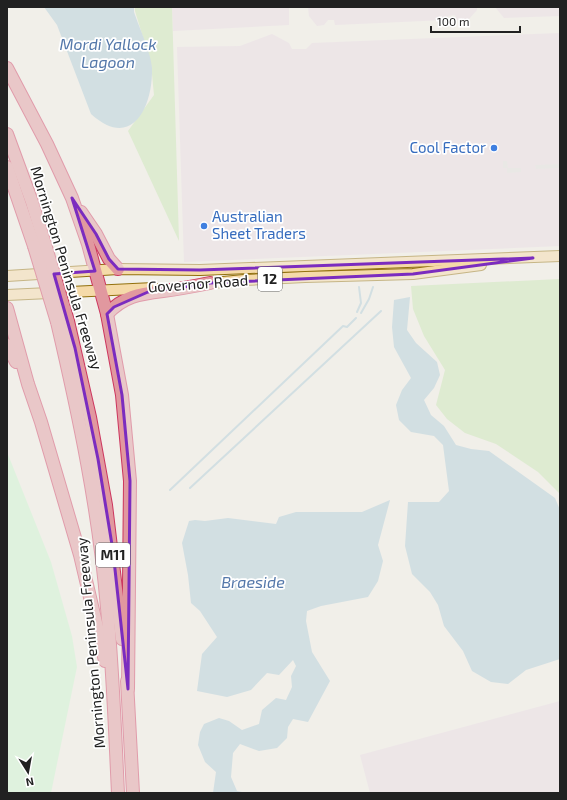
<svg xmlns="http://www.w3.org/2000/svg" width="567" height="800" viewBox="0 0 567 800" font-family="'Exo 2',sans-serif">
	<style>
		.industrial { fill: #e9dbe5 }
		.grass { fill: #c8e6b3 }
		.park { fill: #cbf6d1 }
		.parking { fill: #e1e1e1 }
		.water { fill: #adccda }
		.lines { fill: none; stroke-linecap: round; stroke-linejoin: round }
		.stream { stroke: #adccda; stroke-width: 2 }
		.primary-casing { stroke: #92700d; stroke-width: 12 }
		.motorway-casing { stroke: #cd375f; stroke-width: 14 }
		.primary { stroke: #f5daa9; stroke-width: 10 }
		.motorway { stroke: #e1989f; stroke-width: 12 }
		.motorway-bridge-casing { stroke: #cd375f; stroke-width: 14; stroke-linecap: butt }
		.motorway-bridge { stroke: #e1989f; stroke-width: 12 }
		.marked { fill: none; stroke: #7b2cbf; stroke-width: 3; stroke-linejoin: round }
		.shop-dot { fill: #3f7fe0; stroke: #fff; stroke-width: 1.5 }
		.labels { text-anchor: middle; stroke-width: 3.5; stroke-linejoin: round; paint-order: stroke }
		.shield { fill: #fff; stroke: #646464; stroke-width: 1 }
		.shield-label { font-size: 14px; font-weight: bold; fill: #212121 }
		.shop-label { font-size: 15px; fill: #366cbe; stroke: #fff; text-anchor: end }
		.street-label { font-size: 15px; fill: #212121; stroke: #fff }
		.water-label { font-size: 16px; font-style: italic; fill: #5478aa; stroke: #fff }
	</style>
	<rect width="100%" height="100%" fill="#f1efe9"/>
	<g class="industrial">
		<path d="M172,7H289V25L173,31Z"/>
		<path d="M308,7H477V10L468,20H457L455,15L448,16L445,20L335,25L334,20H328L324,25L317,26L309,16Z"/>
		<path d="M495,7H560V16L504,18Z"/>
		<path d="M560,33V246L184,262L177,47L240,46L272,34L289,43L292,49H306L312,43Z"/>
		<path d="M560,701V793H370L360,755Z"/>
	</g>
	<g class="grass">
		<path d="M135,7H172L179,241L128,131L154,95L151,64L135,11Z"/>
		<path d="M560,279V494L538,472L496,444L465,433L447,419L436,405L445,370L424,336L413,309L411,286Z"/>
	</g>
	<path class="park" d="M7,452L51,562L72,636L77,667L51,793H7Z"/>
	<g class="parking">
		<path d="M503,161H507L508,168H521V172L507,173V168H503Z"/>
		<path d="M560,164V168L536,169L535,165Z"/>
	</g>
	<g class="water">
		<path d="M44,7H134V12C139,27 151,53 152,68C153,107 132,151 91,114L57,25Z"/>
		<path d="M410,297L407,330L416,343L437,362L440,375L434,388L424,400L431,415L444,426L456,445L471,449L489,451L555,498L560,510V659L526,670L508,684L491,682L472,671L463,651L444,626L438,605L430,592L412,574L405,546L408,502H439L449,491L443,445L434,436L411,432L399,420L396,405L402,390L411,378L394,347L392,327L394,300Z"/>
		<path d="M390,500L378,545L383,561L378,581L368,597L321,606L307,611L306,621L312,652L330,681L308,722L293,719L288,727L287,738L277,748L259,751L240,744L233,753L231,777L237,791L247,793H213L216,772L205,762L198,745L200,732L204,724L219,718L229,721L242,730L259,724L262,710L276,698L286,700L292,687L291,676L296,666L293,660L279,675L267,673L251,690L227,697L197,691L202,654L217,637L200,611L191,603L188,575L182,543L189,521L195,520L205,521L228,518L276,524L279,517L296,512H362Z"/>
	</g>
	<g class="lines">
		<g class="stream">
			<path d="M357,312L361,303L359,287"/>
			<path d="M361,313L369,299L373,287"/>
			<path d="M190,488L381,311"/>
			<path d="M170,490L343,326L347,327L356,318"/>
		</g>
		<defs>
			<g id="primary">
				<path d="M7,276L118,269L200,270L560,256"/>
				<path d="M202,284L244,280L305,277L413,274L481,265"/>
				<path d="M7,295L154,288"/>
			</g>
			<g id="motorway">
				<path d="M7,68L47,144L72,198L88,244L107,314L122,395L130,481L128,689"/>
				<path d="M7,134L32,202L45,244"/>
				<path d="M7,167L34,246"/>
				<path d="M81,212L96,234L109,259L118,269"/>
				<path d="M7,308L28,384L41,422L80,555L105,661"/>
				<path d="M107,314C124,296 139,294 163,291C179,289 195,286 210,283"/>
				<path d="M68,321L90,417L106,505L122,639"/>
				<path d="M57,322C79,416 99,511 107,608C113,670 115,732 118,793"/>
				<path d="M7,345L16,362"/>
				<path d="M127,681L133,793"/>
			</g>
		</defs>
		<use href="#primary" class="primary-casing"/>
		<use href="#motorway" class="motorway-casing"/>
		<use href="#primary" class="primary"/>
		<use href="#motorway" class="motorway"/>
		<defs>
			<g id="motorway-bridge">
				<path d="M45,244L68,321"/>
				<path d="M34,246L57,322"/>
			</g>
		</defs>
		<use href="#motorway-bridge" class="motorway-bridge-casing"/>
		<use href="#motorway-bridge" class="motorway-bridge"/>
	</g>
	<path d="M0 0H567V800H0ZM72,198L96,234L109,259L118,269L200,270L533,258L413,274L210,283L148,292L114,307L107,314L122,395L130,481L128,689L113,551L98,459L75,348L54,274L95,271Z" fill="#f1efe9" fill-opacity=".55" fill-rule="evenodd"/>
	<path class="marked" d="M72,198L96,234L109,259L118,269L200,270L533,258L413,274L210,283L148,292L114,307L107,314L122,395L130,481L128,689L113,551L98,459L75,348L54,274L95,271Z"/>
	<g class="shop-dot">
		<circle cx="494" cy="148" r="4"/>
		<circle cx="204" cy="226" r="4"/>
	</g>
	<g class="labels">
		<g class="shield">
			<rect x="258" y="267" width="24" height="24" rx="3"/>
			<rect x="96" y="543" width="34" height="24" rx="3"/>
		</g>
		<g class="shield-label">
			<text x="270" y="284">12</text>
			<text x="113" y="560">M11</text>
		</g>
		<g class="shop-label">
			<text x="486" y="153">Cool Factor</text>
			<text x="212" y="222" text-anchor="start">Australian<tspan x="212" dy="17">Sheet Traders</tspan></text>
		</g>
		<g class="street-label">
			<text transform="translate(66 268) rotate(73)" y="5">Mornington Peninsula Freeway</text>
			<text transform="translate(198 284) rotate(-4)" y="5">Governor Road</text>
			<text transform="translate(91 643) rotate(-95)" y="5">Mornington Peninsula Freeway</text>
		</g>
		<g class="water-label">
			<text x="108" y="50">Mordi Yallock<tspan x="108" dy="18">Lagoon</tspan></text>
			<text x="253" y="588">Braeside</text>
		</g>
	</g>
	<rect width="567" height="800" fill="none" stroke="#212121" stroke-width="16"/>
	<g transform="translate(28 772) rotate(169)" stroke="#ffffff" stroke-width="3" paint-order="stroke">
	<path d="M0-3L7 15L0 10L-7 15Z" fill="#212121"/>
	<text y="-6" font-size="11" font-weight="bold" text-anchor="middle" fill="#212121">N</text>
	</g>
	<path d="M431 26v6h89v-6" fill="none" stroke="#212121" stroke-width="2"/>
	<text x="437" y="26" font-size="12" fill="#212121" stroke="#ffffff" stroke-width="3" paint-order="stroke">100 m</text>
</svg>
